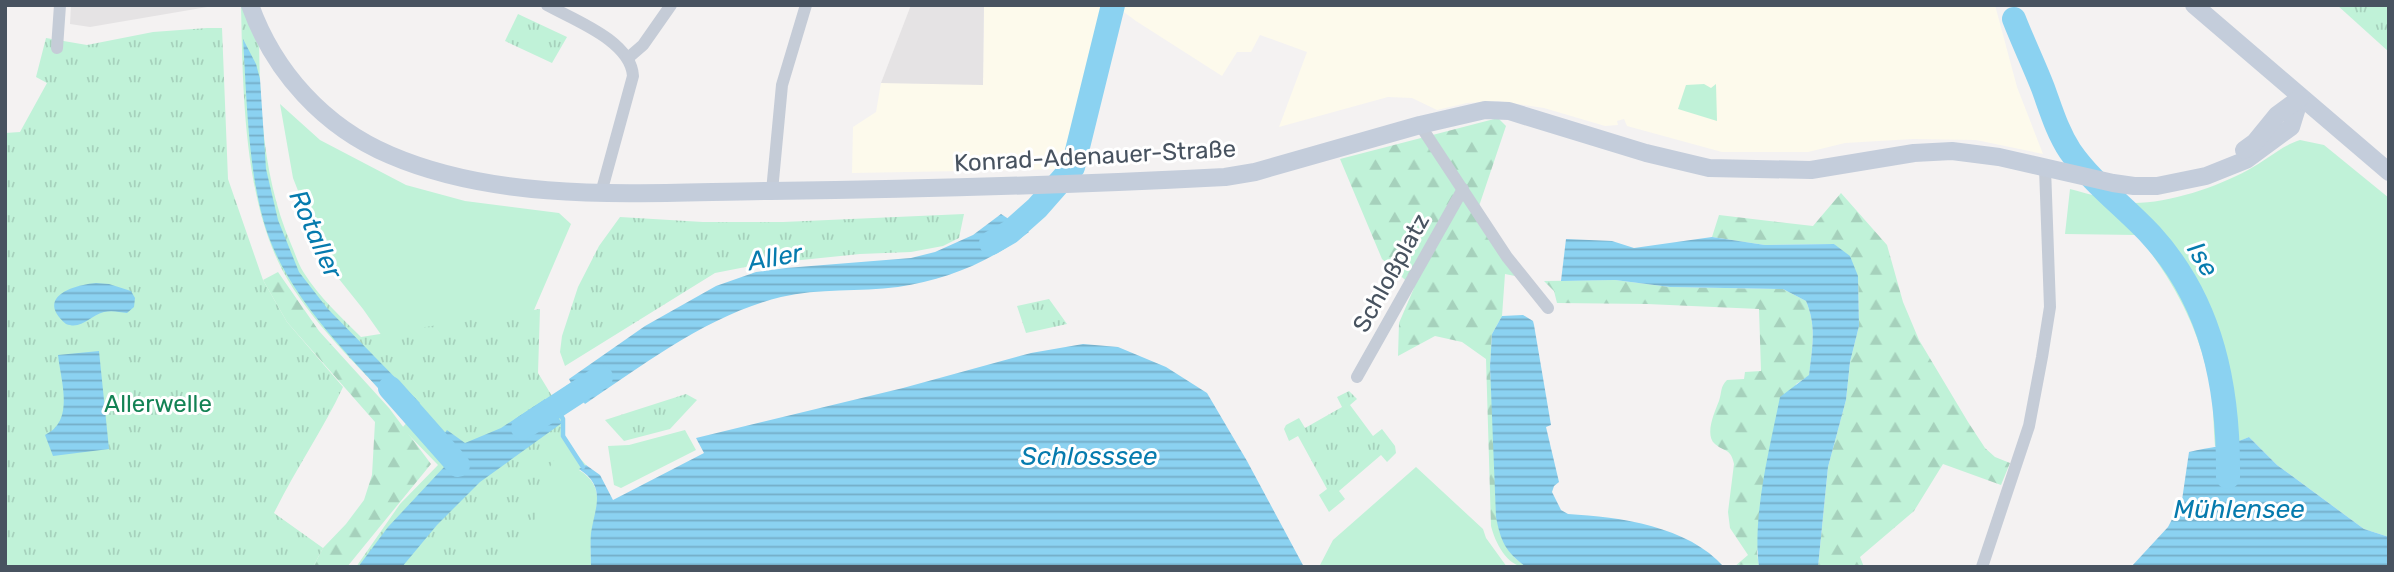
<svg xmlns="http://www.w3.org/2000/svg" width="2394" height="572" viewBox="0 0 2394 572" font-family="Rubik,sans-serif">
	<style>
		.commercial { fill: #fdfaec }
		.education { fill: #e5e3e4 }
		.grass { fill: #c0f2d8 }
		.forest { fill: url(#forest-firs) }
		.park { fill: url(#park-tufts) }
		.water { fill: url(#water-rules) }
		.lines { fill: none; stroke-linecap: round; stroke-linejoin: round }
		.stream { stroke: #8bd2f1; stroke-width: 4.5 }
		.river { stroke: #8bd2f1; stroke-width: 24 }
		.street { stroke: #c5ccd7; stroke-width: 12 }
		.secondary { stroke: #c4cddb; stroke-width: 18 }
		.labels { text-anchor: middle; stroke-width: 6; stroke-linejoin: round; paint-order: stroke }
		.street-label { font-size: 24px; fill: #485360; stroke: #fff }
		.park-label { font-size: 24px; fill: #138254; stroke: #fff }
		.water-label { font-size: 26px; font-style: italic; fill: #067bae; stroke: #fff }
	</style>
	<defs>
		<pattern id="forest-firs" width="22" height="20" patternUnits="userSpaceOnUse" patternTransform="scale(1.75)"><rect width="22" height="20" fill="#c0f2d8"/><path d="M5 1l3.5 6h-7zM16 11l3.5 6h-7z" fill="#a6d1bc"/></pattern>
		<pattern id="park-tufts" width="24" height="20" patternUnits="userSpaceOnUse" patternTransform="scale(1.75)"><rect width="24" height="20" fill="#c0f2d8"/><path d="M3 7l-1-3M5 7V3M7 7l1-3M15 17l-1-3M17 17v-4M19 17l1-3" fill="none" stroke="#a6d1bc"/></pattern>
		<pattern id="water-rules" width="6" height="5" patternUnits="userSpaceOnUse" patternTransform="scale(1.75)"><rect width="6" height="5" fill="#8bd2f1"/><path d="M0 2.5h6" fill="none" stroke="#74adc7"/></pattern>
	</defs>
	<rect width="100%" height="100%" fill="#f4f2f2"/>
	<g class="commercial">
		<path d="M984,5H1105L1066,169L852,173L853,127L876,112L881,83L983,84Z"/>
		<path d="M1118,5H1995L2017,87L2043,154L1976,140L1913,139L1845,143L1808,152H1722L1627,126L1624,119L1617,121L1618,125L1605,126L1544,108L1498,101L1467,103L1437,110L1412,98L1388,97L1279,127L1307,52L1260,35L1251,52H1237L1222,76L1136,21L1117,7Z"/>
	</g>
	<g class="education">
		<path d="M71,5H219L90,27L70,24Z"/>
		<path d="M911,5H984L983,85L881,83Z"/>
	</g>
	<g class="grass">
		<path d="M1704,84L1711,88L1716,84L1717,121L1678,109L1686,85Z"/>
		<path d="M280,104L320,140L406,185L465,201L559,213L571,224L534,310L415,383L363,309L327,264L293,178Z"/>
		<path d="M2300,140L2324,145L2389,198V537L2364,529L2277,465L2249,437L2228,446H2215C2213,424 2214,401 2209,380C2198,326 2172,278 2137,235L2065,234L2070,189C2090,194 2113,202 2134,203C2169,203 2217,187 2248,170C2266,161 2281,146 2300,140Z"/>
		<path d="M554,429L586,465L579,470C606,487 596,506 592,532C590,543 591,555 591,567H402Z"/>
		<path d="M685,430L696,450L621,488L614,485L608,446L629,445Z"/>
		<path d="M1416,467L1483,529L1486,538L1507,567H1319L1333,540Z"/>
	</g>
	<g class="forest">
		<path d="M1498,118L1506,126L1475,218L1515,276L1505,274L1502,316L1492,334L1490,366L1494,442L1514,557L1526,567C1507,567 1495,542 1491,526L1486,359L1462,342L1435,336L1398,356L1399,323L1414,288L1382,259L1340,159Z"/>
		<path d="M1841,193L1887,245L1903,302L1919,340L1968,422L1985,448L1995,457L2010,463L2001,485L1943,464L1914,511L1860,557L1864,567H1818L1828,467L1846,400L1850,362L1859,326L1858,276L1834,244L1765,245L1712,237L1719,215L1813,226Z"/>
		<path d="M278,272L319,331L389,408L431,464L347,567H313L323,548L346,524L364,500L372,475L375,422L287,322L263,280Z"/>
		<path d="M1615,280L1670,287L1783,289L1806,301C1817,327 1812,348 1809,376L1796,384L1757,552L1759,567H1734L1748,555L1730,528L1728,512L1734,464C1731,448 1724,452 1715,444C1704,435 1715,411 1719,401C1722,392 1720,387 1727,380L1744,379L1745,372L1761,371L1759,309L1647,304L1557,303L1554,291L1544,281Z"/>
	</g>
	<g class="park">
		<path d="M241,5H259C259,85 259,169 291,244C295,253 298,264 304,273C319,297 341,317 361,337L540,309L538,373L563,414L561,449L548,470L522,567H356L400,504L438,465L402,428L409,420C368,375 319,332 288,280C243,205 243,91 241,5Z"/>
		<path d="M2337,5H2389V52Z"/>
		<path d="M518,14L567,37L552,63L505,41Z"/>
		<path d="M207,28H222L228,179L263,280L287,322L343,387C323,430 295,470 274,513L323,548L313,567H5V133L20,132L47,83L36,77L46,38L87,45L153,32Z"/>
		<path d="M964,214L959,238L943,246L911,252L860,254L761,264L715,273L565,366L560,352L562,336L578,287L599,246L620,217L703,222H783Z"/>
		<path d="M1049,299L1067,324L1026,333L1017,306Z"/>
		<path d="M1349,391L1357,399L1350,405L1373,436L1382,429L1395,446L1396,453L1387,462L1381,455L1339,491L1345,499L1329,512L1319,495L1327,489L1298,436L1289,441L1284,429L1286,425L1299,418L1305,428L1342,407L1337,397Z"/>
		<path d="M686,394L697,400L670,429L624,441L605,420Z"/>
	</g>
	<g class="water">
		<path d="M243,39L256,64L260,79L266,169L278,220L299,272L327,308L420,403L405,418C359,365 295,306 270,240C248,183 247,100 243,39Z"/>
		<path d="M1001,214L1029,232C990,262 946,280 898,287C859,292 819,288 781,297C708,315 646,363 585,404L582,400L578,402L566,386L571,383L569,379L645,326L716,286L756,272L786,268L911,258L935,252L973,235Z"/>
		<path d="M1712,237L1765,245L1834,244L1850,256L1858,276L1859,326L1850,362L1846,400L1828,467L1818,567H1759C1752,516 1770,447 1780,397L1809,375C1812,348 1817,327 1806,301L1783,289L1670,287L1615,280L1561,281L1566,239L1612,241L1634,248Z"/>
		<path d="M96,283L109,284L131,291L135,298L134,307L127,313C119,312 112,310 104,312C89,316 82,330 66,324C35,297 73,285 96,283Z"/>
		<path d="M1523,315L1533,321L1534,325L1551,425L1546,427L1559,482L1554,486L1552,492L1561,510L1568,514C1620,517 1688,526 1724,567H1526C1505,551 1501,542 1496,517L1490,366L1492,334L1502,316Z"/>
		<path d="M1083,344L1118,347L1166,367L1207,393L1247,461L1304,567H591C591,556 590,544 591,533C595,507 607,487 579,469L586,465L600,475L613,500L704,453L696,438L903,388L1031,353Z"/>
		<path d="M99,351L109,449L53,456L45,435C75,421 61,382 58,355Z"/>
		<path d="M545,399L562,423L480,482L437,525L402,567H358L388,527L445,466L433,448L447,430L465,443L501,428Z"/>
		<path d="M2249,437L2277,465L2364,529L2389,537V567H2131L2168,527L2182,500L2189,452C2210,447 2229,446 2249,437Z"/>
	</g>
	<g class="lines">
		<path class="stream" d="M556,407L563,419V436L583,467"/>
		<g class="river">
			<path d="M2014,19C2023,42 2034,65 2043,88C2051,110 2057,131 2070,151C2092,183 2125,207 2151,235C2213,303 2229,389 2228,477"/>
			<path d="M991,243L1010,232L1037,208L1073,167L1113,5"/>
			<path d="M390,388L458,465"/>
			<path d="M523,428L601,377"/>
		</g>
		<g class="street">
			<path d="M547,5C574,20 631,41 633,76L601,193"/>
			<path d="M57,48L60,5"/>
			<path d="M628,58L643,45L671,5"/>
			<path d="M1420,125L1507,257L1548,308"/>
			<path d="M772,191L782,85L806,5"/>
			<path d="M1357,377L1463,189"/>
			<path d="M1982,567L2029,426L2042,357L2050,307L2045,168"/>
		</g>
		<g class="secondary">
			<path d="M250,5C274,72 324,127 390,155C506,205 648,192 771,191C923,189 1074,185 1225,177L1255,172L1420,125L1485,110L1509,111L1646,153L1709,168L1811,170L1914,153L1952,151L1999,157L2113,183L2134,186H2157L2206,176L2246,160L2291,127L2300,98"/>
			<path d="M2194,5L2389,172"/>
			<path d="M2244,150L2255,142L2277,115L2300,98"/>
		</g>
	</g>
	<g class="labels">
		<g class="street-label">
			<text transform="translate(1095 156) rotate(-3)" y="8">Konrad-Adenauer-Straße</text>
			<text transform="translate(1391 273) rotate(-61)" y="8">Schloßplatz</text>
		</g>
		<g class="park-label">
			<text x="158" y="412">Allerwelle</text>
		</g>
		<g class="water-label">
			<text transform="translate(316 234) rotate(66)" y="9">Rotaller</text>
			<text transform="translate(775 257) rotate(-10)" y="9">Aller</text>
			<text transform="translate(2203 259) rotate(59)" y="9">Ise</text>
			<text x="1089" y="465">Schlosssee</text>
			<text x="2239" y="518">Mühlensee</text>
		</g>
	</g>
	<rect width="2394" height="572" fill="none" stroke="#485360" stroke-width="14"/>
</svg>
